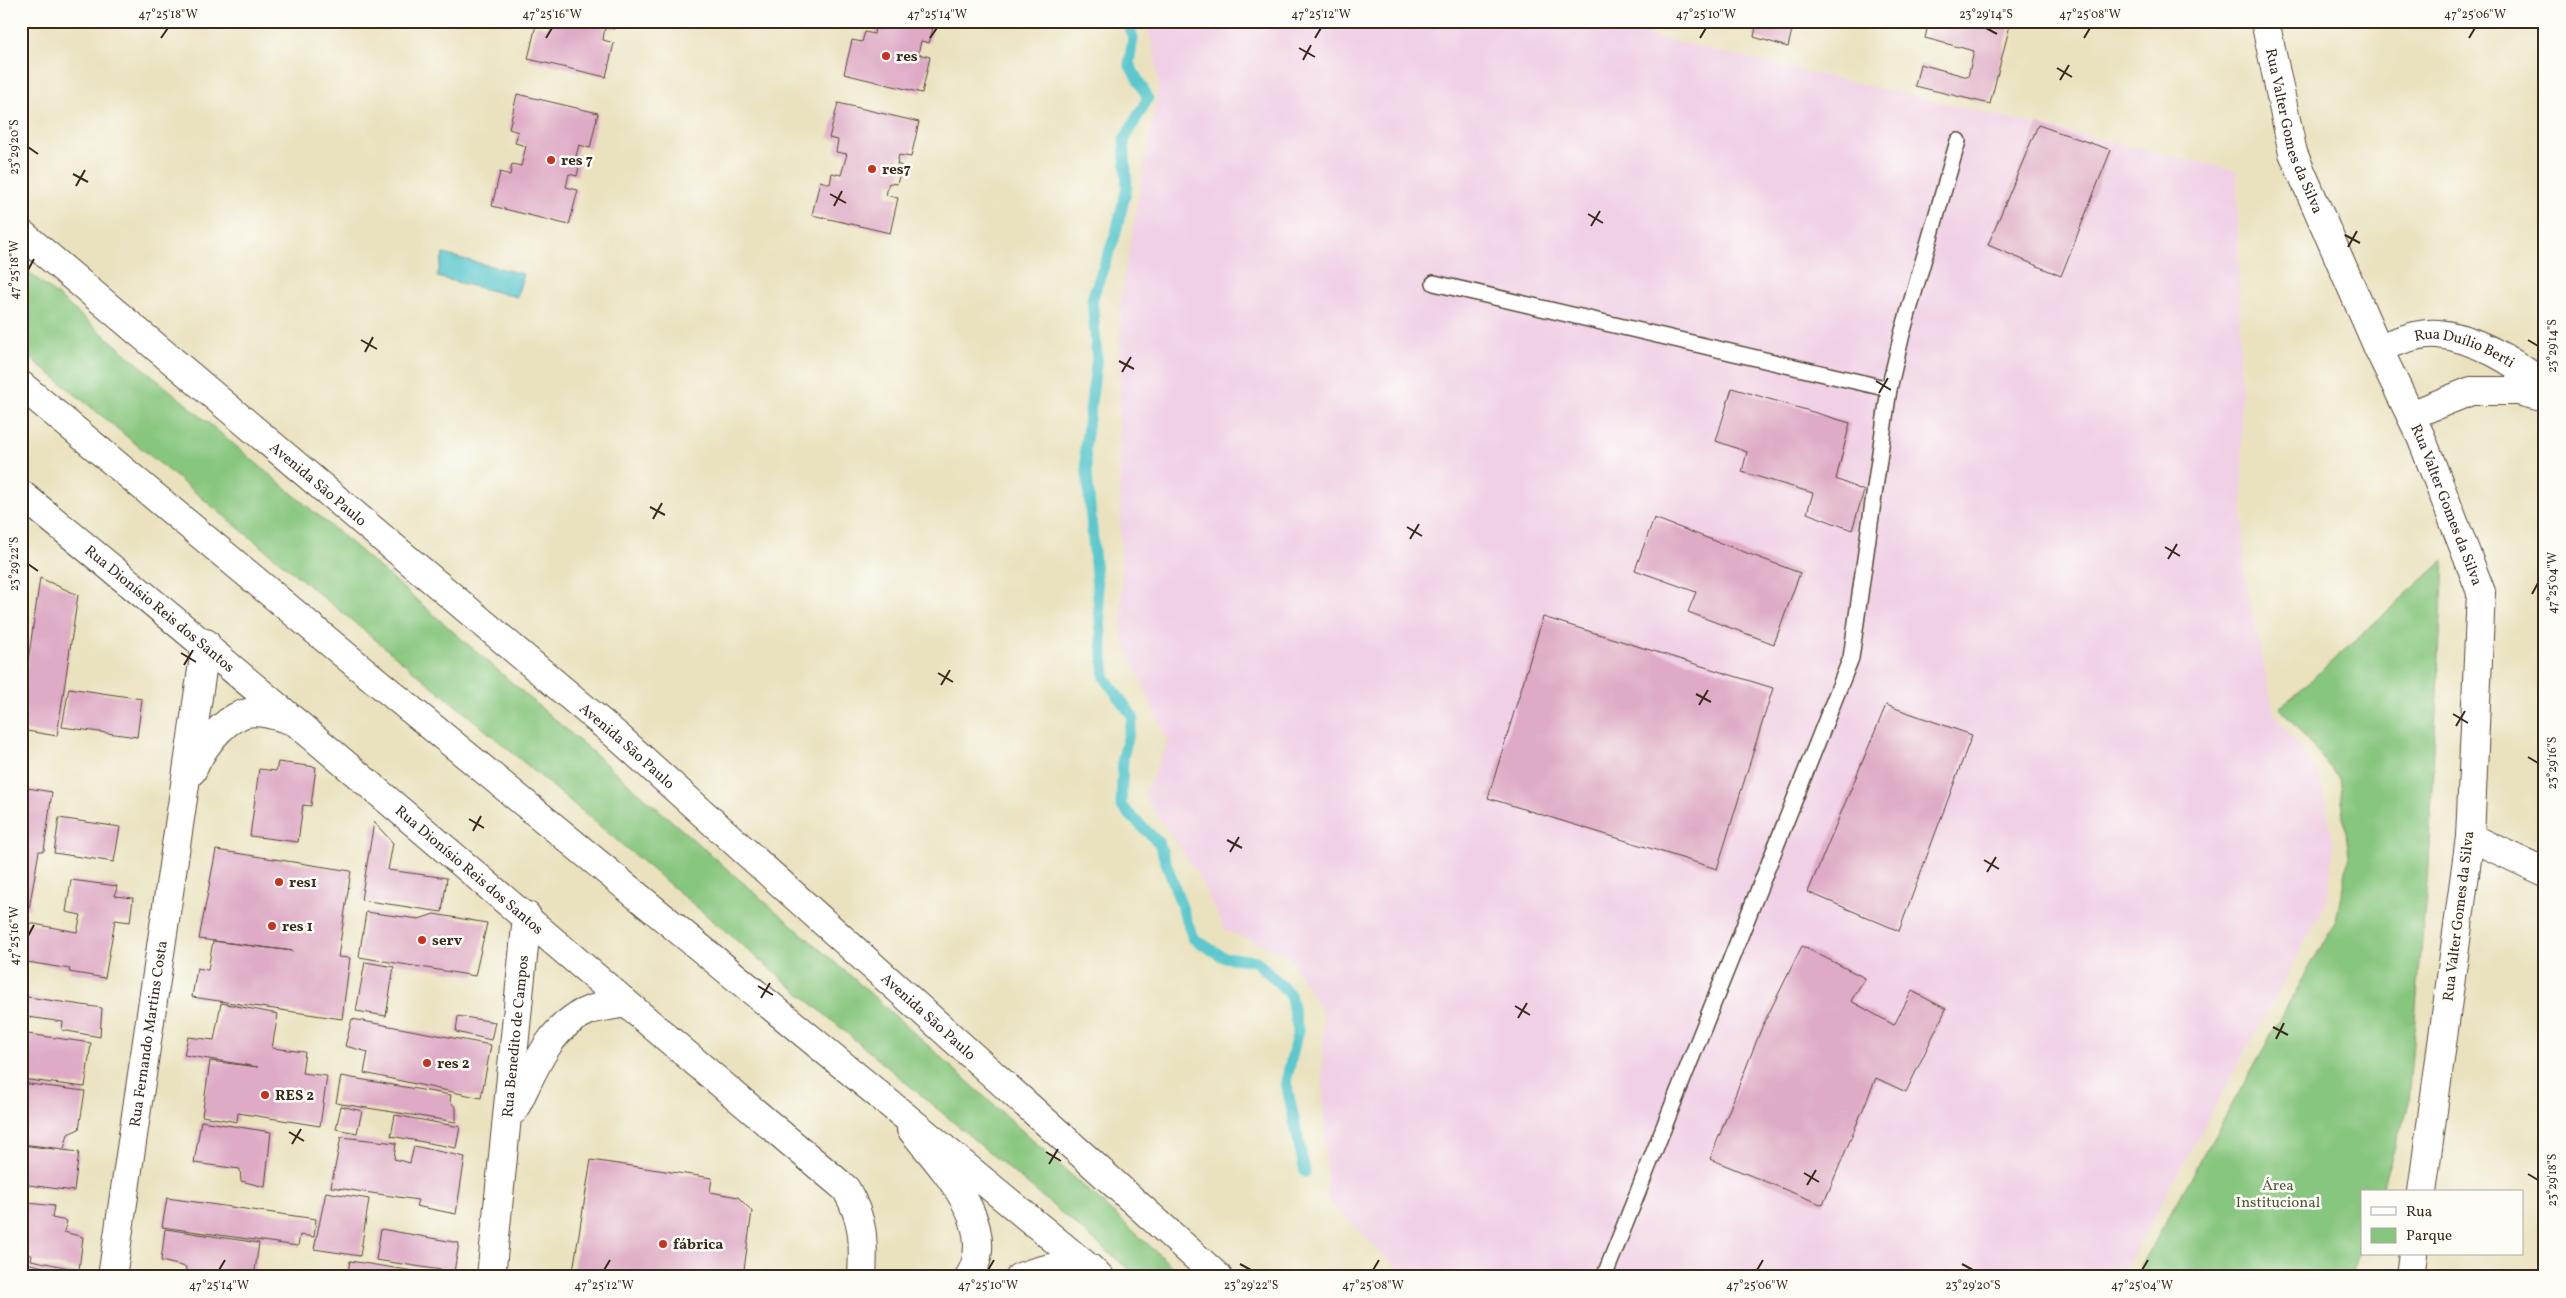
<svg xmlns="http://www.w3.org/2000/svg" width="2566" height="1298" viewBox="0 0 2566 1298" font-family="Vollkorn,serif">
	<style>
		.built { fill: #f0d0e5 }
		.green { fill: #87c67e; stroke: #61784e }
		.water { fill: #5bc8ce; stroke: #4b7976 }
		.lines { fill: none; stroke-linecap: round; stroke-linejoin: round }
		.stream { stroke: #5bc8ce; stroke-width: 11 }
		.building { fill: #deaac5 }
		.lane-casing { stroke: #554636; stroke-width: 18 }
		.street-casing { stroke: #554636; stroke-width: 30 }
		.primary-casing { stroke: #554636; stroke-width: 30 }
		.lane { stroke: #fff; stroke-width: 15 }
		.street { stroke: #fff; stroke-width: 28 }
		.primary { stroke: #fff; stroke-width: 28 }
		.ticks { fill: none; stroke: #3b2a1e; stroke-width: 2 }
		.poi-dot { fill: #c8321e; stroke: #fdfcf7; stroke-width: 2 }
		.labels { text-anchor: middle; stroke-width: 5; stroke-linejoin: round; paint-order: stroke }
		.poi-label { font-size: 15px; font-weight: bold; fill: #3b2a1e; stroke: #fdfcf7; text-anchor: start }
		.street-label { font-size: 15px; fill: #3b2a1e; stroke: #fdfcf7 }
		.park-label { font-size: 15px; fill: #52593b; stroke: #fdfcf7 }
		.neatline { fill: none; stroke: #3b2a1e; stroke-width: 2 }
		.ticks-label { font-size: 12px; text-anchor: middle; fill: #3b2a1e }
	</style>
	<rect width="100%" height="100%" fill="#fdfcf7"/>
	<filter id="ink" filterUnits="userSpaceOnUse"><feTurbulence type="fractalNoise" baseFrequency=".02" numOctaves="2"/><feDisplacementMap in="SourceGraphic" scale="10" xChannelSelector="R" yChannelSelector="G"/><feConvolveMatrix kernelMatrix="1 2 1 2 8 2 1 2 1" color-interpolation-filters="sRGB"/></filter>
	<filter id="wash" filterUnits="userSpaceOnUse"><feTurbulence type="fractalNoise" baseFrequency=".0096" numOctaves="4" result="noise"/><feDisplacementMap in="SourceGraphic" scale="20" xChannelSelector="R" yChannelSelector="G"/><feGaussianBlur stdDeviation="1.12" result="paint"/><feColorMatrix in="noise" values="0 0 0 0 0 0 0 0 0 0 0 0 0 0 0 0 0 1.4 0 .05"/><feComposite in="paint" operator="in"/></filter>
	<g filter="url(#wash)">
		<rect width="100%" height="100%" fill="#eae2bf"/>
		<path class="built" d="M1146,21H1587L2237,171L2244,574L2274,713L2319,773L2334,844L2327,902L2121,1277H1406L1328,1200L1322,1078L1324,1016L1288,955L1226,931L1194,868L1144,796L1168,741L1122,638L1119,418L1121,293L1159,85L1152,42Z"/>
		<g class="green">
			<path d="M21,265L351,543L861,985L1184,1277H1138L465,713L21,350Z"/>
			<path d="M2444,560L2427,882L2407,1112L2380,1192H2362V1243L2351,1277H2135L2336,920L2349,856L2339,778L2280,708Z"/>
		</g>
		<path class="water" d="M443,254L523,274L517,297L437,277Z"/>
		<g class="lines">
			<path class="stream" d="M1128,21L1133,38L1129,64L1148,98L1124,140L1127,187L1115,236L1092,299L1097,358L1085,449L1105,678L1133,717L1123,757L1121,806L1159,843L1193,938L1223,957L1256,961L1290,994L1298,1030L1286,1082L1305,1172"/>
		</g>
		<g id="blocks">
			<g class="building">
				<path d="M548,21H615L614,29L605,27L603,40L614,43L606,77L528,59L536,25L547,28Z"/>
				<path d="M876,21H929V23L934,25L929,43L921,41L918,54L930,57L922,93L844,74L852,40L862,42L865,32L874,34Z"/>
				<path d="M1757,21H1794L1788,47L1754,37Z"/>
				<path d="M1929,21H2011L1990,104L1915,86L1920,64L1968,77L1974,51L1925,38Z"/>
				<path d="M517,94L598,113L590,148L579,145L576,156L581,157L577,176L569,174L566,187L578,190L569,225L492,206L500,172L510,175L512,164L521,166L526,146L515,143L518,132L509,129Z"/>
				<path d="M838,103L919,122L911,157L899,155L897,164L902,166L897,184L889,183L886,195L898,198L890,233L812,215L820,181L830,184L832,173L841,175L847,154L836,152L838,140L829,138Z"/>
				<path d="M2038,125L2111,150L2061,276L1988,245Z"/>
				<path d="M1732,388L1850,423L1836,479L1864,491L1852,530L1807,513L1813,493L1742,472L1747,452L1716,441Z"/>
				<path d="M1654,518L1800,573L1774,644L1688,612L1696,592L1635,570Z"/>
				<path d="M40,578L78,595L57,736L21,730V710Z"/>
				<path d="M1543,617L1773,688L1717,869L1488,798Z"/>
				<path d="M21,662L27,663L23,691H21Z"/>
				<path d="M69,688L142,699L137,737L62,727Z"/>
				<path d="M1886,705L1972,735L1899,931L1808,892Z"/>
				<path d="M278,762L316,767L311,806L303,805L298,842L250,836L259,769L276,771Z"/>
				<path d="M21,787L52,792L44,851H39L29,909L21,907Z"/>
				<path d="M59,818L120,827L114,862L54,853Z"/>
				<path d="M374,822L393,843L388,870L447,878L442,912L361,900Z"/>
				<path d="M216,850L351,871L338,957L350,958L342,1019L192,997L197,968L208,970L213,941L293,951L199,939Z"/>
				<path d="M71,880L117,886L115,896L133,898L130,922L115,920L105,978L69,972L70,969L21,961L23,922L77,932L81,915L66,912Z"/>
				<path d="M366,912L419,919L434,914L487,923L475,976L359,957Z"/>
				<path d="M1802,946L1865,978L1851,1001L1894,1025L1912,991L1946,1009L1906,1092L1876,1078L1823,1205L1710,1159L1762,1027Z"/>
				<path d="M365,962L394,967L386,1016L356,1011Z"/>
				<path d="M21,996L102,1008L100,1037L62,1030L63,1022L21,1016Z"/>
				<path d="M221,1003L278,1014L272,1048L305,1052L302,1073L327,1076L320,1126L238,1113L237,1122L202,1116L210,1061L258,1067L184,1055L188,1037L214,1040Z"/>
				<path d="M458,1016L495,1022L491,1040L456,1032Z"/>
				<path d="M352,1019L491,1045L481,1098L364,1073L368,1052L345,1046Z"/>
				<path d="M21,1033L91,1043L85,1087L21,1079Z"/>
				<path d="M341,1076L451,1095L450,1101L456,1108V1122L336,1103Z"/>
				<path d="M21,1083L85,1091L79,1129L68,1134L64,1149L21,1144Z"/>
				<path d="M341,1106L362,1111L357,1133L336,1129Z"/>
				<path d="M395,1115L460,1127L456,1148L391,1136Z"/>
				<path d="M201,1121L271,1132L265,1187L241,1181L240,1169L194,1163Z"/>
				<path d="M341,1137L396,1143L394,1159L410,1163L414,1146L465,1157L456,1214L416,1206L418,1200L331,1187Z"/>
				<path d="M21,1145L79,1152L74,1191L21,1184Z"/>
				<path d="M591,1160L712,1178L710,1192L738,1197L752,1211L743,1277H572Z"/>
				<path d="M326,1192L369,1199L360,1256L314,1249Z"/>
				<path d="M167,1198L316,1219L314,1237L300,1235L298,1246L162,1227Z"/>
				<path d="M21,1202L54,1206L52,1218L67,1221L64,1232L83,1237L79,1270L31,1260L32,1255L21,1253Z"/>
				<path d="M165,1229L259,1243L254,1277H185L186,1267L161,1261Z"/>
				<path d="M381,1229L459,1243L454,1272L376,1260Z"/>
				<path d="M350,1261L433,1274V1277H347Z"/>
				<path d="M21,1262L77,1274L76,1277H21Z"/>
			</g>
		</g>
	</g>
	<g filter="url(#ink)">
		<use href="#blocks" fill-opacity="0" stroke="#554636" stroke-width="1"/>
		<g class="lines">
			<defs>
				<g id="lane">
					<path d="M1434,283L1889,389"/>
					<path d="M1604,1277L1851,658L1889,389L1902,334L1958,141"/>
				</g>
				<g id="street">
					<path id="s1" d="M2265,21L2293,153L2378,348L2421,437L2481,592L2470,837L2422,1192"/>
					<path id="s2" d="M2378,348C2396,342 2419,332 2438,334C2477,338 2513,362 2545,385"/>
					<path d="M2411,415L2471,391H2518L2545,398"/>
					<path id="s3" d="M21,494C300,721 570,958 846,1189C864,1221 864,1240 862,1277"/>
					<path d="M192,771C201,750 220,722 243,714C259,709 278,716 293,721"/>
					<path d="M2470,837L2545,872"/>
					<path d="M514,1110C533,1073 548,1025 590,1010C601,1006 614,1006 625,1003"/>
					<path d="M911,1129C941,1166 1001,1226 969,1277"/>
					<path id="s4" d="M112,1277L206,643"/>
					<path id="s5" d="M491,1277L527,916"/>
					<path d="M1020,1277C1047,1267 1062,1264 1090,1268"/>
					<path d="M2410,1277L2413,1254"/>
				</g>
				<g id="primary">
					<path id="s6" d="M21,233L616,735L1218,1277"/>
					<path d="M21,385L358,666L1100,1277"/>
				</g>
			</defs>
			<use href="#lane" class="lane-casing"/>
			<use href="#street" class="street-casing"/>
			<use href="#primary" class="primary-casing"/>
			<use href="#lane" class="lane"/>
			<use href="#street" class="street"/>
			<use href="#primary" class="primary"/>
		</g>
	</g>
	<path class="ticks" d="M1986,28L1997,34M161,38L168,28M546,38L552,28M930,38L937,28M1315,38L1321,28M1700,38L1706,28M2084,38L2090,28M2469,38L2475,28M1299,48L1315,57M1303,60L1311,45M2057,68L2072,77M2060,80L2069,65M28,147L38,154M73,174L88,182M76,186L85,170M830,194L846,203M834,206L842,191M1588,214L1603,223M1591,226L1600,211M2345,235L2360,243M2348,247L2357,231M28,270L34,259M361,340L377,349M2528,340L2538,346M365,352L373,337M1119,361L1134,369M1122,372L1131,357M1876,381L1891,390M1879,393L1888,378M650,507L665,515M653,519L662,503M1407,527L1422,536M1410,539L1419,524M2165,547L2180,556M2168,559L2177,544M28,564L38,571M2532,594L2538,583M181,653L196,662M184,665L193,650M938,673L953,682M941,685L950,670M1696,694L1711,702M1699,705L1708,690M2453,714L2468,723M2456,726L2465,711M2528,757L2538,763M469,819L484,828M473,831L481,816M1227,840L1242,848M1230,852L1239,837M1984,860L1999,869M1987,872L1996,857M28,936L34,925M758,986L773,995M761,998L770,983M1515,1006L1530,1015M1518,1018L1527,1003M2273,1027L2288,1035M2276,1039L2284,1023M289,1132L304,1141M292,1144L301,1129M1046,1152L1061,1161M1049,1164L1058,1149M1804,1173L1819,1182M2528,1174L2538,1180M1807,1185L1816,1170M1240,1264L1251,1270M1962,1264L1973,1270M219,1270L225,1260M604,1270L610,1260M988,1270L994,1260M1373,1270L1379,1260M1757,1270L1763,1260M2142,1270L2148,1260"/>
	<g class="poi-dot">
		<circle cx="886" cy="56" r="5"/>
		<circle cx="551" cy="160" r="5"/>
		<circle cx="872" cy="169" r="5"/>
		<circle cx="279" cy="882" r="5"/>
		<circle cx="272" cy="926" r="5"/>
		<circle cx="422" cy="940" r="5"/>
		<circle cx="427" cy="1063" r="5"/>
		<circle cx="265" cy="1095" r="5"/>
		<circle cx="663" cy="1244" r="5"/>
	</g>
	<g class="labels">
		<g class="poi-label">
			<text x="896" y="61">res</text>
			<text x="561" y="165">res 7</text>
			<text x="882" y="174">res7</text>
			<text x="289" y="887">res1</text>
			<text x="282" y="931">res 1</text>
			<text x="432" y="945">serv</text>
			<text x="437" y="1068">res 2</text>
			<text x="275" y="1100">RES 2</text>
			<text x="673" y="1249">fábrica</text>
		</g>
		<g class="street-label">
			<text dy="5" stroke="none"><textPath href="#s1" startOffset="114">Rua Valter Gomes da Silva</textPath></text>
			<text dy="5" stroke="none"><textPath href="#s2" startOffset="91">Rua Duílio Berti</textPath></text>
			<text dy="5" stroke="none"><textPath href="#s6" startOffset="389">Avenida São Paulo</textPath></text>
			<text dy="5" stroke="none"><textPath href="#s1" startOffset="519">Rua Valter Gomes da Silva</textPath></text>
			<text dy="5" stroke="none"><textPath href="#s3" startOffset="180">Rua Dionísio Reis dos Santos</textPath></text>
			<text dy="5" stroke="none"><textPath href="#s6" startOffset="794">Avenida São Paulo</textPath></text>
			<text dy="5" stroke="none"><textPath href="#s3" startOffset="585">Rua Dionísio Reis dos Santos</textPath></text>
			<text transform="translate(2458 916) rotate(-83)" y="5">Rua Valter Gomes da Silva</text>
			<text dy="5" stroke="none"><textPath href="#s6" startOffset="1199">Avenida São Paulo</textPath></text>
			<text dy="5" stroke="none"><textPath href="#s4" startOffset="246">Rua Fernando Martins Costa</textPath></text>
			<text dy="5" stroke="none"><textPath href="#s5" startOffset="242">Rua Benedito de Campos</textPath></text>
		</g>
		<g class="park-label">
			<text x="2278" y="1190">Área<tspan x="2278" dy="17">Institucional</tspan></text>
		</g>
	</g>
	<rect width="2566" height="1298" fill="none" stroke="#fdfcf7" stroke-width="55"/>
	<rect x="2361" y="1190" width="162" height="65" fill="#fdfcf7" stroke="#afa8a0"/>
	<rect x="2371" y="1207" width="25" height="8" fill="#ffffff" stroke="#afa8a0"/>
	<text x="2406" y="1216" font-size="15" fill="#3b2a1e">Rua</text>
	<rect x="2371" y="1228" width="25" height="15" fill="#87c67e" stroke="#afa8a0"/>
	<text x="2406" y="1240" font-size="15" fill="#3b2a1e">Parque</text>
	<rect x="28" y="28" width="2510" height="1242" class="neatline"/>
	<g class="ticks-label">
		<text x="168" y="18">47°25'18"W</text>
		<text x="552" y="18">47°25'16"W</text>
		<text x="937" y="18">47°25'14"W</text>
		<text x="1321" y="18">47°25'12"W</text>
		<text x="1706" y="18">47°25'10"W</text>
		<text x="1986" y="18">23°29'14"S</text>
		<text x="2090" y="18">47°25'08"W</text>
		<text x="2475" y="18">47°25'06"W</text>
		<text transform="translate(14 147) rotate(-90)" y="4">23°29'20"S</text>
		<text transform="translate(14 270) rotate(-90)" y="4">47°25'18"W</text>
		<text transform="translate(2552 346) rotate(-90)" y="4">23°29'14"S</text>
		<text transform="translate(14 564) rotate(-90)" y="4">23°29'22"S</text>
		<text transform="translate(2552 583) rotate(-90)" y="4">47°25'04"W</text>
		<text transform="translate(2552 763) rotate(-90)" y="4">23°29'16"S</text>
		<text transform="translate(14 936) rotate(-90)" y="4">47°25'16"W</text>
		<text transform="translate(2552 1180) rotate(-90)" y="4">23°29'18"S</text>
		<text x="219" y="1289">47°25'14"W</text>
		<text x="604" y="1289">47°25'12"W</text>
		<text x="988" y="1289">47°25'10"W</text>
		<text x="1251" y="1289">23°29'22"S</text>
		<text x="1373" y="1289">47°25'08"W</text>
		<text x="1757" y="1289">47°25'06"W</text>
		<text x="1973" y="1289">23°29'20"S</text>
		<text x="2142" y="1289">47°25'04"W</text>
	</g>
</svg>
